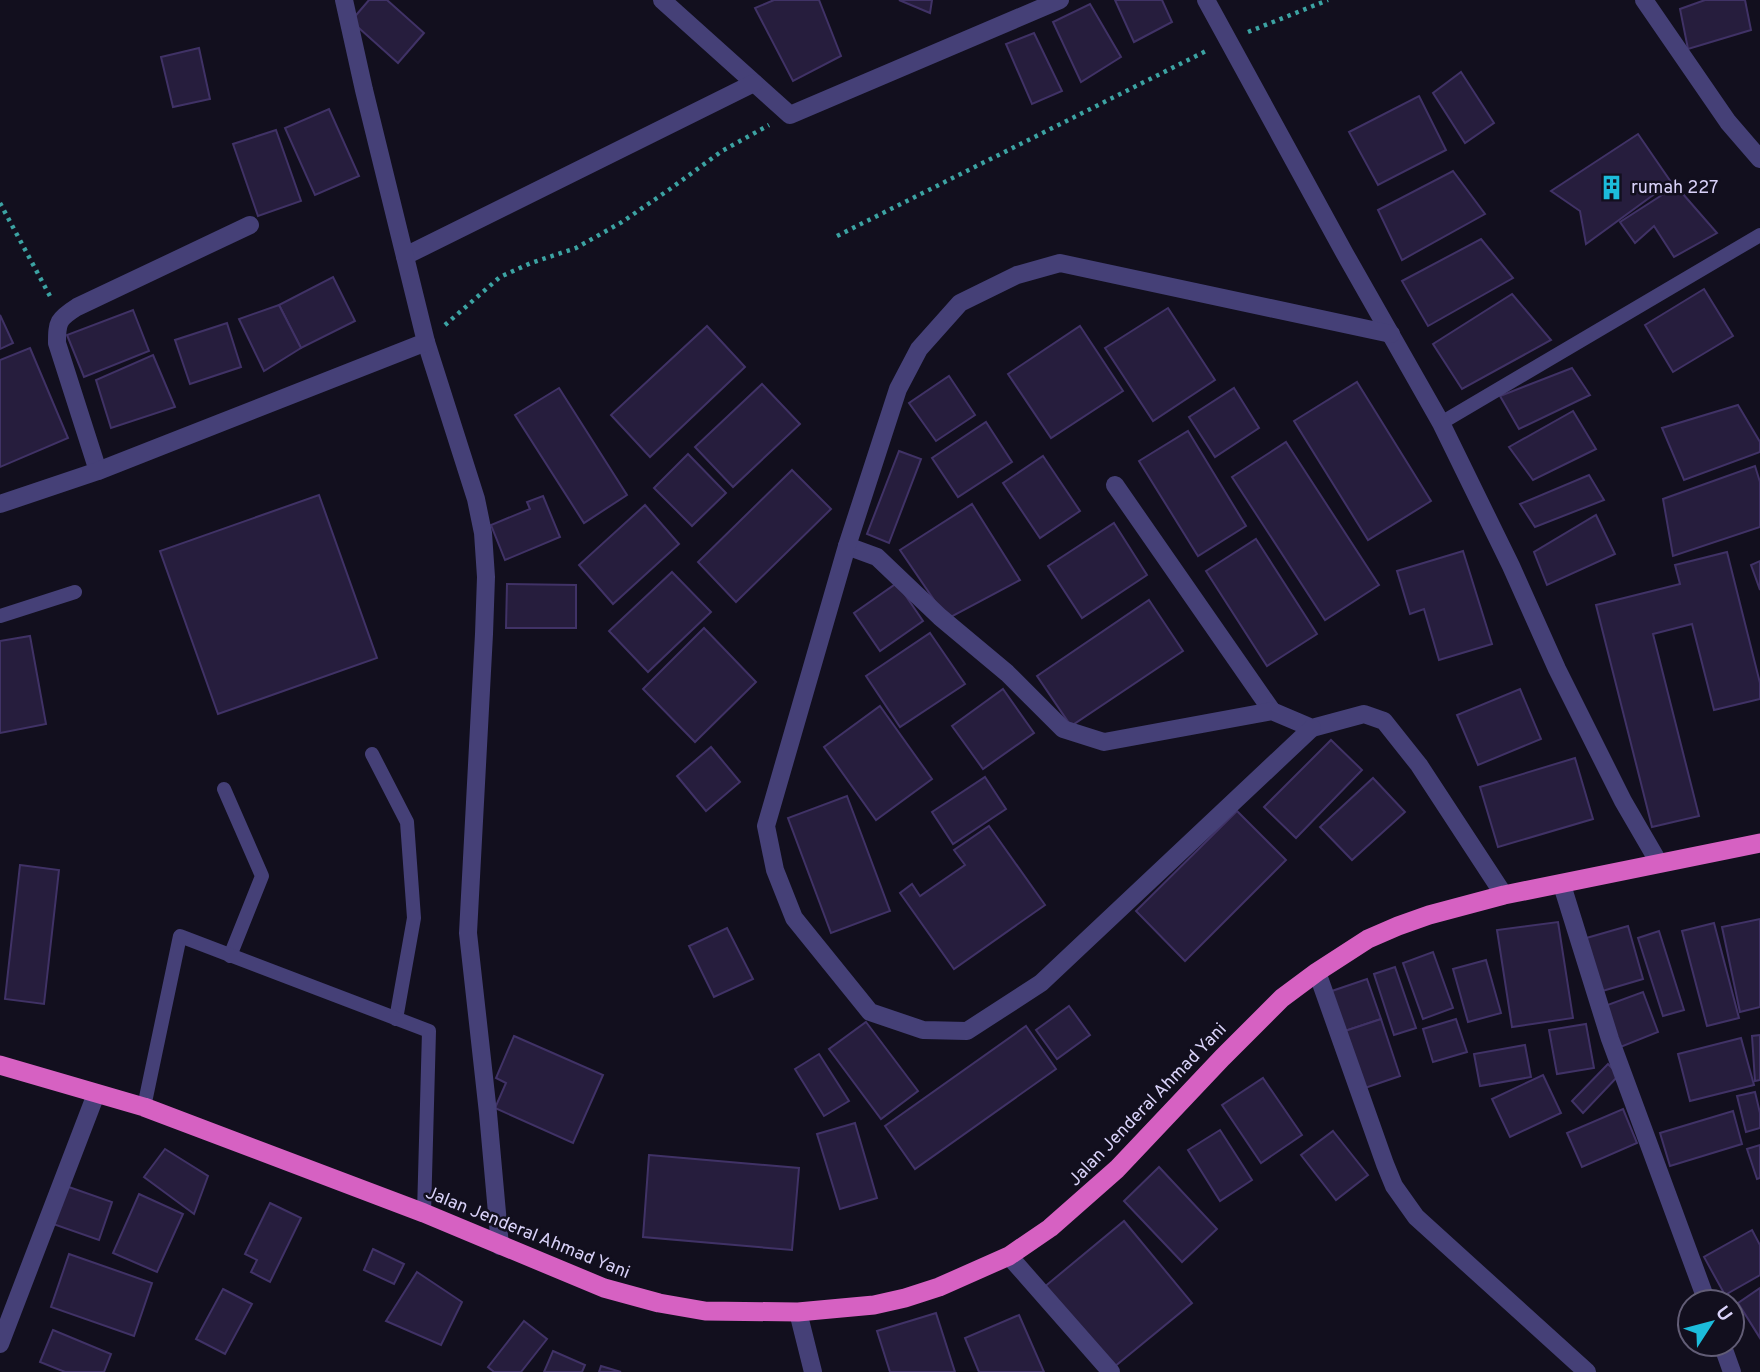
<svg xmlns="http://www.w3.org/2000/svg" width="1760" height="1372" viewBox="0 0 1760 1372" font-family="Overpass,sans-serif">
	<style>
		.building { fill: #261d3d; stroke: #403266; stroke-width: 2 }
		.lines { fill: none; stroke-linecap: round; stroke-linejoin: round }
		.path { stroke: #3ca3a3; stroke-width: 4.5; stroke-dasharray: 3.5 5; stroke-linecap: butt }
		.service { stroke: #454077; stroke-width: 14 }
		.minor { stroke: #454077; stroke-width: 18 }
		.trunk { stroke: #d661c2; stroke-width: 19 }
		.labels { text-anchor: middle; stroke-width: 5; stroke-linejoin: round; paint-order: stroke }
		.poi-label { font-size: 18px; fill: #d9d2f9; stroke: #120f1e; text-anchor: start }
		.street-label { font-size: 18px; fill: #d9d2f9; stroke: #120f1e }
	</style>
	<rect width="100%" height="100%" fill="#120f1e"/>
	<g class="building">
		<path d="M369,0H387L424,33L398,63L351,21Z"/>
		<path d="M774,0H819L841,56L793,81L755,8Z"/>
		<path d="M899,0H932L930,13Z"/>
		<path d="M1115,0H1162L1172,22L1134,42Z"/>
		<path d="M1705,0H1745L1751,30L1688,49L1680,9Z"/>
		<path d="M1090,4L1121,57L1081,82L1053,22Z"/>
		<path d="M1034,33L1062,91L1032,104L1006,44Z"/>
		<path d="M199,48L210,99L173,107L161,57Z"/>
		<path d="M1461,72L1494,123L1465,143L1433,93Z"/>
		<path d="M1419,96L1446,150L1378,185L1349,132Z"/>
		<path d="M329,109L359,176L315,195L285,128Z"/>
		<path d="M276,130L301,201L258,216L233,144Z"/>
		<path d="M1638,134L1671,182L1586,244L1580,211L1551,191Z"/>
		<path d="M1453,171L1485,214L1402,260L1378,210Z"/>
		<path d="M1676,186L1717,233L1674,257L1654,226L1635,243L1620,222Z"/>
		<path d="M1481,239L1513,278L1428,326L1402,281Z"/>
		<path d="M333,277L355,321L301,348L279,305Z"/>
		<path d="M1704,289L1733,336L1673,372L1645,325Z"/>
		<path d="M1512,294L1551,340L1462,389L1433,344Z"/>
		<path d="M279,305L301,348L264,371L239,319Z"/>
		<path d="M1168,308L1215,380L1153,421L1105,348Z"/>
		<path d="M133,310L149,351L84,377L67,335Z"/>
		<path d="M0,315L13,343L0,349Z"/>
		<path d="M227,323L241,367L190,384L175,340Z"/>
		<path d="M707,326L745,367L650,457L611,415Z"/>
		<path d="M1080,326L1123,391L1051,438L1008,374Z"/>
		<path d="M30,348L68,438L0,467V360Z"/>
		<path d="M153,355L175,407L111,428L96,380Z"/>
		<path d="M1572,368L1590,395L1519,429L1500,396Z"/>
		<path d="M949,376L975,415L936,441L909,403Z"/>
		<path d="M1357,382L1431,501L1368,540L1294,421Z"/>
		<path d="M762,384L800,424L733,487L695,447Z"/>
		<path d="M559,388L627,495L584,523L515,415Z"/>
		<path d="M1234,388L1259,428L1215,457L1189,417Z"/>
		<path d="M1738,405L1760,442V452L1684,480L1662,428Z"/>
		<path d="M1573,411L1596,449L1533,480L1509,447Z"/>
		<path d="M986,422L1012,462L958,497L932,458Z"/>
		<path d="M1188,431L1246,526L1198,556L1139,461Z"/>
		<path d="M1286,442L1379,585L1325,620L1232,477Z"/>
		<path d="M899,451L921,459L889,543L867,534Z"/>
		<path d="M688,454L726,493L692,526L654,488Z"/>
		<path d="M1043,456L1080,511L1040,538L1003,483Z"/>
		<path d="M1755,466L1760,482V527L1673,556L1663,499Z"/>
		<path d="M792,470L831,509L736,602L698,562Z"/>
		<path d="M1589,475L1604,500L1535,527L1520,504Z"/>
		<path d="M319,495L377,658L218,714L160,551Z"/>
		<path d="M543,496L560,537L505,560L491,525L530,509L527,502Z"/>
		<path d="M972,504L1020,580L947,619L900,550Z"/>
		<path d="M645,505L679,544L613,604L579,565Z"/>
		<path d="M1596,515L1615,554L1547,585L1534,552Z"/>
		<path d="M1114,523L1147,575L1082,618L1048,566Z"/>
		<path d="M1256,539L1317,634L1267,666L1206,571Z"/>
		<path d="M1463,551L1492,644L1439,660L1424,609L1410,614L1397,571Z"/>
		<path d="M1727,552L1760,683V699L1714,710L1692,624L1653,634L1699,816L1652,827L1596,605L1680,584L1675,565Z"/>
		<path d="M1760,561V590L1751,565Z"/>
		<path d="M672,572L711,612L648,672L609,631Z"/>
		<path d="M897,583L923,621L880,651L854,613Z"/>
		<path d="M507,584L576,585V628H506Z"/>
		<path d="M1149,600L1183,651L1071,726L1037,676Z"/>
		<path d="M704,628L756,682L695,742L643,689Z"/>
		<path d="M930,633L965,684L900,727L866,676Z"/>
		<path d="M30,636L46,724L0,733V641Z"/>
		<path d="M1003,689L1034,733L983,769L952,726Z"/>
		<path d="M1520,689L1541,739L1478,765L1457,715Z"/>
		<path d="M880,706L932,779L876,820L824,747Z"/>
		<path d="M1331,740L1362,770L1296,838L1264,807Z"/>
		<path d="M711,747L740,782L706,811L677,776Z"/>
		<path d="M1575,758L1593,819L1498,847L1480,787Z"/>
		<path d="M985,777L1006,809L953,844L932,812Z"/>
		<path d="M1373,778L1405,812L1352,860L1320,827Z"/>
		<path d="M847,796L890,911L831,933L788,818Z"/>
		<path d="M1237,811L1286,860L1185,961L1136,911Z"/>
		<path d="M989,826L1045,905L954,969L900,893L912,884L920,896L965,865L954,850Z"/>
		<path d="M20,865L59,870L44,1004L5,999Z"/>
		<path d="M1760,919V1007L1740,1012L1722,927Z"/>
		<path d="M1558,922L1573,1018L1512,1027L1497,930Z"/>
		<path d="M1714,923L1739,1018L1707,1026L1682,931Z"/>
		<path d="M1628,926L1643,979L1599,992L1583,939Z"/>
		<path d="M727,928L753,979L714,997L689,946Z"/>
		<path d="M1659,931L1684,1010L1663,1016L1638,938Z"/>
		<path d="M1433,952L1453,1008L1423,1019L1403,963Z"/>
		<path d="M1486,960L1501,1013L1468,1022L1453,969Z"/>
		<path d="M1395,967L1416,1028L1394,1035L1374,974Z"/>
		<path d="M1367,979L1381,1019L1342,1032L1329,992Z"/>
		<path d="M1643,992L1658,1032L1618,1048L1602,1007Z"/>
		<path d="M1069,1006L1090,1035L1057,1059L1036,1030Z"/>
		<path d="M1381,1019L1400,1076L1362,1089L1342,1032Z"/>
		<path d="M1456,1019L1467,1052L1433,1062L1423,1029Z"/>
		<path d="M866,1022L918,1091L881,1119L829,1049Z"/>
		<path d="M1586,1024L1594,1068L1557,1074L1549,1030Z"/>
		<path d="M1026,1026L1056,1069L915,1169L885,1126Z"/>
		<path d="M1760,1035V1080L1755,1081L1752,1036Z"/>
		<path d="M514,1036L603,1075L573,1143L495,1108L506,1083L496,1078Z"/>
		<path d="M1741,1038L1754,1085L1690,1101L1678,1054Z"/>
		<path d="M1525,1045L1531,1077L1480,1086L1474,1054Z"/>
		<path d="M819,1054L849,1101L824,1116L795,1069Z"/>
		<path d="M1608,1064L1619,1075L1583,1113L1572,1101Z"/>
		<path d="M1543,1075L1561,1113L1510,1137L1492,1099Z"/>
		<path d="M1263,1078L1302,1135L1261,1163L1222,1105Z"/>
		<path d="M1755,1092L1760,1113V1128L1746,1132L1737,1096Z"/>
		<path d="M1623,1109L1637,1143L1582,1167L1567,1133Z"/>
		<path d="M1733,1111L1742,1144L1670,1166L1660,1133Z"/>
		<path d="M855,1123L877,1198L840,1209L817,1134Z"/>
		<path d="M1220,1130L1252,1180L1220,1201L1188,1150Z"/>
		<path d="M1333,1131L1368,1175L1336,1200L1301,1155Z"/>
		<path d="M1760,1145V1178L1757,1179L1747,1149Z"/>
		<path d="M165,1149L208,1176L194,1214L144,1177Z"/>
		<path d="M649,1155L799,1168L792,1250L643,1237Z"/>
		<path d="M1159,1167L1217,1229L1182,1262L1124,1201Z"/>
		<path d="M66,1186L112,1202L99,1240L53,1224Z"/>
		<path d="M139,1194L183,1214L157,1272L113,1253Z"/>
		<path d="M270,1203L301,1218L270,1282L251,1272L257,1260L245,1254Z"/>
		<path d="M1124,1221L1192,1303L1108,1372L1037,1293Z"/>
		<path d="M1752,1230L1760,1245V1275L1725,1295L1704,1257Z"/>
		<path d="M373,1249L404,1264L394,1284L364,1270Z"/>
		<path d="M69,1254L152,1283L134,1336L51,1307Z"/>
		<path d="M417,1272L462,1302L441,1345L386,1321Z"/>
		<path d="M1760,1288V1338L1738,1303Z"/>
		<path d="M223,1289L252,1304L225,1354L196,1339Z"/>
		<path d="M936,1313L955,1372H890L877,1331Z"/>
		<path d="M1019,1315L1044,1372H979L965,1338Z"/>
		<path d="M524,1321L547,1339L521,1372H494L488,1367Z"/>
		<path d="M53,1330L111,1354L104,1372H65L40,1362Z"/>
		<path d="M553,1351L585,1365L582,1372H544Z"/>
		<path d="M601,1366L621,1372H599Z"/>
	</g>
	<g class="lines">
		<g class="path">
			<path d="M1248,32L1328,0"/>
			<path d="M0,203L51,298"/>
			<path d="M837,236L1208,50"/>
			<path d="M445,325L500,277L531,263L576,248L622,222L670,189L722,151L769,125"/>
		</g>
		<g class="service">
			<path d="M1441,423L1760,235"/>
			<path d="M0,616L75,592"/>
			<path d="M372,754L407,822L414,918L396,1019"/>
			<path d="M224,789L262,876L230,956"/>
			<path d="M144,1107L180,936L429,1031L424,1213"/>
		</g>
		<g class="minor">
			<path d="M662,0L790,115L1060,0"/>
			<path d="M1206,0L1345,254L1441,423L1511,566L1557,669L1623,801L1659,863"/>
			<path d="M1644,0L1728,122L1760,159"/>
			<path d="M405,256L754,83"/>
			<path d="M426,342L476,499L483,533L486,577L484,634L468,933L488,1113L500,1246"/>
			<path d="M98,471L57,343C57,322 58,319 77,307L250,225"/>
			<path d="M1115,485L1272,711"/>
			<path d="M0,504L98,471L426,342L364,90L344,0"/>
			<path d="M847,546L877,557L940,617L1007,673L1063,729L1104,742L1272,711L1312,728L1364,714L1384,721L1419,765L1504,895"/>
			<path d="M1312,728L1041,983L967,1031L923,1030L870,1012L794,918L775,870L766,826L847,546L898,389L919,349L960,303L1017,275L1060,263L1391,334"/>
			<path d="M1562,885L1610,1039L1707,1302"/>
			<path d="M1317,972L1385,1164L1394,1186L1416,1217L1587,1372"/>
			<path d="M1009,1256L1111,1372"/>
			<path d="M798,1312L813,1372"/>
			<path d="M0,1344L96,1094"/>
			<path d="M1722,1344L1732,1372"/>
		</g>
		<path class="trunk" d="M0,1065L144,1107L424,1213L604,1288L659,1303L705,1311L798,1312L874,1305L905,1298L939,1287L1009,1256L1050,1228L1117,1169L1222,1058L1282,998L1317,972L1368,939L1398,926L1429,915L1504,895L1760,843"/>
	</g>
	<defs>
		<symbol id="building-bare" viewBox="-9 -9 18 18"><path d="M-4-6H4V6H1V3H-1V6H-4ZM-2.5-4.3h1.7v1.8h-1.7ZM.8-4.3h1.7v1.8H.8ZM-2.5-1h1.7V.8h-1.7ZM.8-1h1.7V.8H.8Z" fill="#1cbcdb" stroke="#120f1e" stroke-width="2.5" paint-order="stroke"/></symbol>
	</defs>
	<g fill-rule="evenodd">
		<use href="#building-bare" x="1594" y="170" width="35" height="35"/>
	</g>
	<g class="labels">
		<g class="poi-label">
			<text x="1631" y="193">rumah 227</text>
		</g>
		<g class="street-label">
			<text transform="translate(1147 1104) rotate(-46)" y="6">Jalan Jenderal Ahmad Yani</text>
			<text transform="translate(528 1232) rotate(22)" y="6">Jalan Jenderal Ahmad Yani</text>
		</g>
	</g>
	<g transform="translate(1711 1323) rotate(54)"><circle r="33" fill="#120f1e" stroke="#625d76" stroke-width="2"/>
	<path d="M0-5L12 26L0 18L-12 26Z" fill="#1cbcdb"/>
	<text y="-10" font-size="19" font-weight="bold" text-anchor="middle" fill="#d9d2f9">U</text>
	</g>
</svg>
